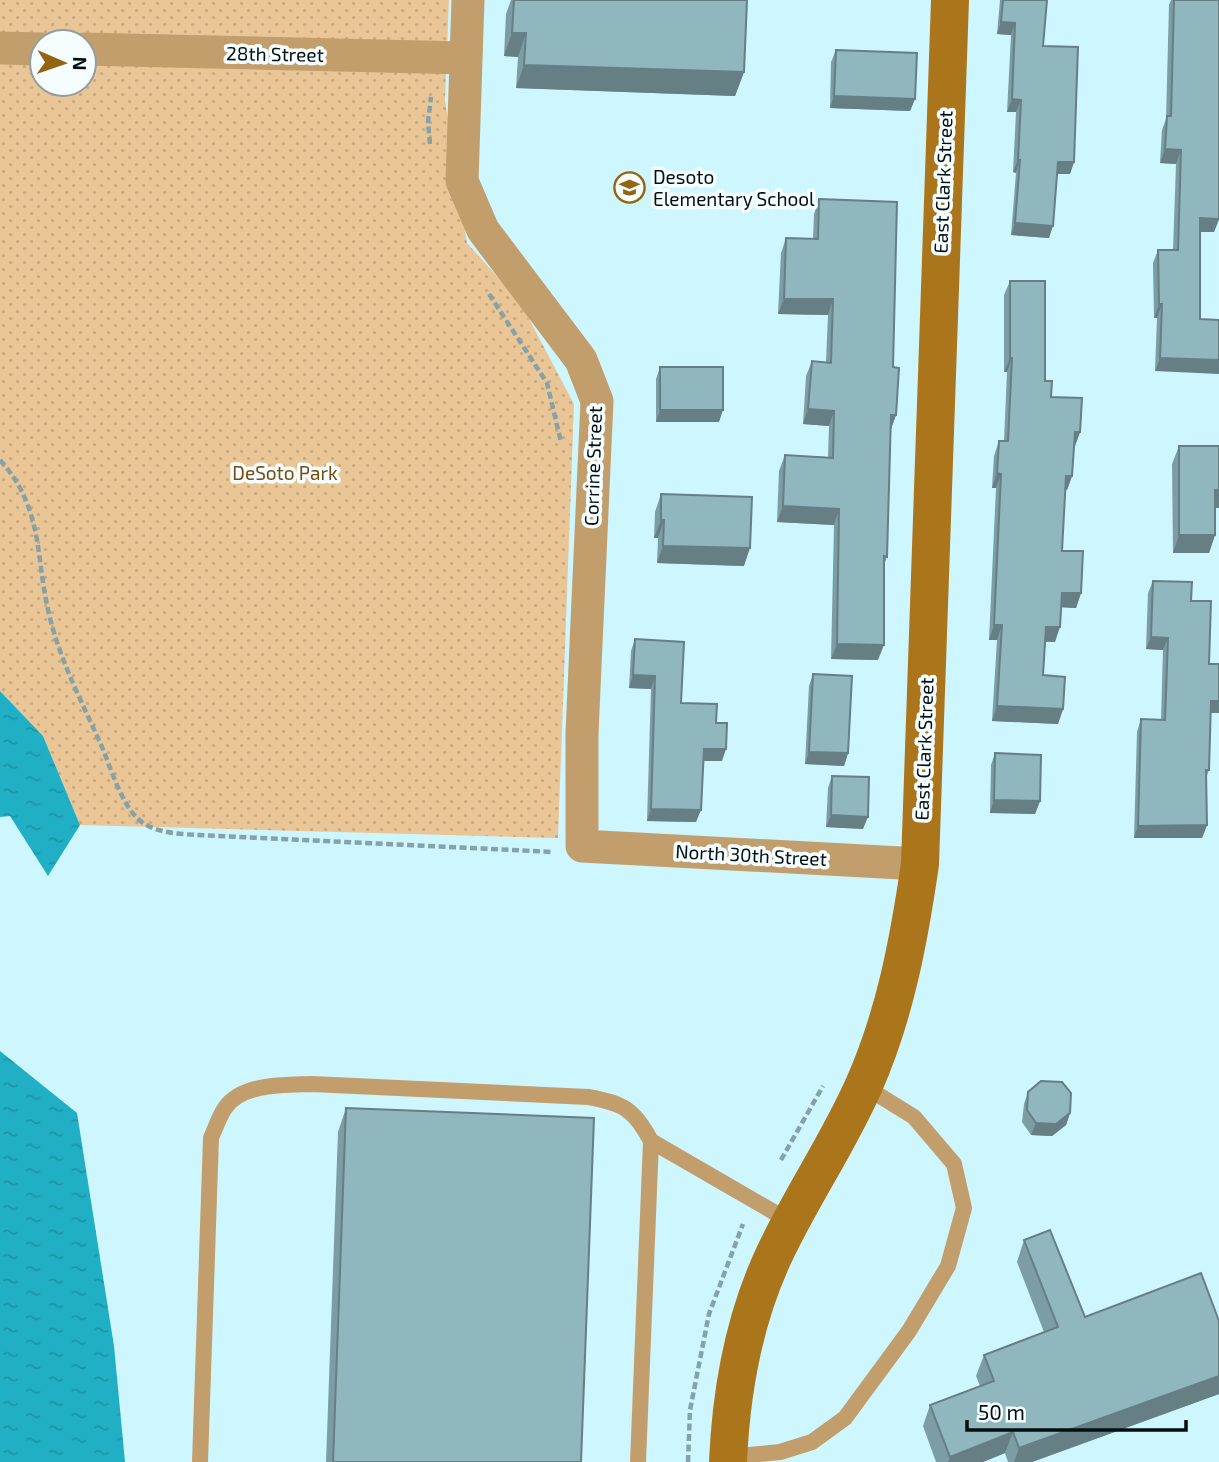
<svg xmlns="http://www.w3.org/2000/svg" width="1219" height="1462" viewBox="0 0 1219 1462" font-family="'Exo 2',sans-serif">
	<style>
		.park { fill: url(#park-dots); fill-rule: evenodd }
		.water { fill: url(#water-ripples) }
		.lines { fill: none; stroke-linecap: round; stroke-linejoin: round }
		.path { stroke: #84a2a8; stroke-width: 4.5; stroke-dasharray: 7 3.5; stroke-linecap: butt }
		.lane { stroke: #c39e6d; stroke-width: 16 }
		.street { stroke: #c39e6d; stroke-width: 33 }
		.secondary { stroke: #ab761b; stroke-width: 38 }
		.wall { fill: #7c9da3 }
		.shaded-wall { fill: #657f85 }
		.building { fill: #90b6be; stroke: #657f85; stroke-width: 2 }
		.labels { text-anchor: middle; stroke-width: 7; stroke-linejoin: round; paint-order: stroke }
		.street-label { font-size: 19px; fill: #020f11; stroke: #f5fdff }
		.poi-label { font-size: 19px; fill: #020f11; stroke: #f5fdff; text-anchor: start }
		.park-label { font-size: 19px; fill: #734e13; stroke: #f5fdff }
	</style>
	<defs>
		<pattern id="park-dots" width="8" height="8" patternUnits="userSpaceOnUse" patternTransform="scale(1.75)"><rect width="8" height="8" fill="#eac696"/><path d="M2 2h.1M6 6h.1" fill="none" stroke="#c7a980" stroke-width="1.8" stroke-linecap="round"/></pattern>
		<pattern id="water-ripples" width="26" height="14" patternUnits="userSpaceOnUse" patternTransform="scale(1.75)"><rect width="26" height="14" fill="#20afc5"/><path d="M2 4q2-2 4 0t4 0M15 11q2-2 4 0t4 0" fill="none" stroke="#1b95a8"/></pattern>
	</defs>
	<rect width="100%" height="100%" fill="#cef6ff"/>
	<path class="park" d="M0,0H449L445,100L467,243L520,302L574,404L558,838L80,825L43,736L0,691ZM42,42H84V84H42Z"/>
	<g class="water">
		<path d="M0,691L43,736L80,825L48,876L10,816L0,817Z"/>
		<path d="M0,1051L77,1113L114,1346L125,1462H0Z"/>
	</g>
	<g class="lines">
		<g class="path">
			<path d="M430,144L428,122L431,97"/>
			<path d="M489,294L547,383L561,442"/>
			<path d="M0,460C44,509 35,556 49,614C60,661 83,704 102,747C111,769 121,802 137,818C152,833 179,834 198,835L553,852"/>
			<path d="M781,1160L823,1086"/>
			<path d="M688,1462L690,1410L709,1314L743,1224"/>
		</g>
		<g class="lane">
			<path d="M651,1141L791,1222"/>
			<path d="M728,1457L780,1452L812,1442L845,1418L909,1331L948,1266L964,1208L954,1164L914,1117L864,1086"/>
			<path d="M200,1462L211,1138C215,1129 219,1117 225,1108C242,1083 285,1085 312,1084L588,1097C623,1103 634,1109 651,1141L638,1462"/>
		</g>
		<g class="street">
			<path d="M468,0L462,181L483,230L581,360L597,401L582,733V846L920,864"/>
			<path d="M0,48L42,49"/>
			<path d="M84,49L465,58"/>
		</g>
		<path class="secondary" d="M728,1462C731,1392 744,1319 774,1255C801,1197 838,1144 864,1085C895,1015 909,940 920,864L950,0"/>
	</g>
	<g class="wall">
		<path d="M511,0H747L744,72L735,96L516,88L518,57L504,56L506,14Z"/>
		<path d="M1000,0H1047L1043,46L1074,162L1070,174H1057L1049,238L1011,235L1016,173L1013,172L1016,112H1007L1011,35L997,34Z"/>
		<path d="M1171,0H1219V219L1214,232H1200V319L1155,371L1157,318H1154L1153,263L1158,250H1173L1176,164L1160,163L1162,130L1166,119L1169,5Z"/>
		<path d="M836,50L915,99L910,111L830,108L831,62Z"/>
		<path d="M819,199L893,367L896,415L891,429L887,557L884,565L878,660L831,659L834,525L777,522L779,471L785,455L828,457L829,426L803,424L806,376L812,361L826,362L828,315L778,314L781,253L786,238L813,239L814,214Z"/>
		<path d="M1010,281L1051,397L1080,432L1075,446H1074L1072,476L1067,490H1065L1062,551L1081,593L1076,608L1061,607L1055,642H1045L1043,675L1063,709L1058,724L992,721L997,640H989L996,488H992L994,456L999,441H1004L1007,372H1004V295Z"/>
		<path d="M660,367L719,422H656V379Z"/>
		<path d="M1179,446H1219V508H1215V535L1209,553H1173L1172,464Z"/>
		<path d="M661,494L744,566L657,563L658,538H654L655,512Z"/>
		<path d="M1153,581L1191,601L1209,664L1219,713H1211L1209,770L1206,778L1207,825L1202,838H1134L1137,732L1141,719L1161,720L1163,650L1146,649L1148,593Z"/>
		<path d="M635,639L681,703L716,723L722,761H704L696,822L647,821L651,689L629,688L631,651Z"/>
		<path d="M813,674L848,753L844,766L805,764L809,686Z"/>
		<path d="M995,753L1040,801L1035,814L990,813L991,765Z"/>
		<path d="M832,776L863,829L826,827L828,788Z"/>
		<path d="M1028,1092L1070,1113L1066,1125L1052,1136L1031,1135L1022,1122L1024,1104Z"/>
		<path d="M346,1108L581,1462H326L338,1132Z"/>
		<path d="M1024,1240L1085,1317L1219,1394L1032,1462H1008L1005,1453L983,1462H936L923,1426L930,1405L980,1386L976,1376L984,1355L1044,1332L1017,1262Z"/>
	</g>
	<g class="shaded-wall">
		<path d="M1001,22L1015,23L1011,35L997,34Z"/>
		<path d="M512,33H526L518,57L504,56Z"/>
		<path d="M524,65L744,72L735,96L516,88Z"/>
		<path d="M834,96L915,99L910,111L830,108Z"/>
		<path d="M1012,99L1021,100L1016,112H1007Z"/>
		<path d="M1165,149L1181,150L1176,164L1160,163Z"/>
		<path d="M1018,160H1020L1016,173L1013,172Z"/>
		<path d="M1058,162H1074L1070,174H1054Z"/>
		<path d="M1200,218L1219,219L1214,232H1195Z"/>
		<path d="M1015,223L1053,226L1049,238L1011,235Z"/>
		<path d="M784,299H833L828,315L778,314Z"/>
		<path d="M1159,304H1162L1157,318H1154Z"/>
		<path d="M1010,358H1012L1007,372H1004Z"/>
		<path d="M1160,358L1219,360V374L1155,371Z"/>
		<path d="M808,409L834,411L829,426L803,424Z"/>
		<path d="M660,410H723L719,422H656Z"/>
		<path d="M891,415H896L890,431Z"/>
		<path d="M1075,432H1080L1075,446H1070Z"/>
		<path d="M997,473L1001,474L996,488H992Z"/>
		<path d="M1066,476H1072L1067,490H1061Z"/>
		<path d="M1215,490H1219V508H1209Z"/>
		<path d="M783,506L839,509L834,525L777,522Z"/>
		<path d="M661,520H664L658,538H654Z"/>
		<path d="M1179,535H1215L1209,553H1173Z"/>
		<path d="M663,546L750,548L744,566L657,563Z"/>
		<path d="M1062,593H1081L1076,608L1056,607Z"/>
		<path d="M994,625H1002L997,640H989Z"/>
		<path d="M1046,627H1060L1055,642L1040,641Z"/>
		<path d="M1151,637L1168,638L1163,650L1146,649Z"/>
		<path d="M837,644L884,645L878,660L831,659Z"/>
		<path d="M633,675L655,676L651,689L629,688Z"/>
		<path d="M1211,701H1219V713H1206Z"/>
		<path d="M997,706L1063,709L1058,724L992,721Z"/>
		<path d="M704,749H726L722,761H700Z"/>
		<path d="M809,752L848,753L844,766L805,764Z"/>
		<path d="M994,800L1040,801L1035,814L990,813Z"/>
		<path d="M651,809L701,810L696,822L647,821Z"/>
		<path d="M831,815L868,817L863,829L826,827Z"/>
		<path d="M1207,825L1202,838H1134L1138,826Z"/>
		<path d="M1070,1113L1066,1125L1052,1136L1031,1135L1036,1123Z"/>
		<path d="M1219,1376V1394L1032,1462H1014L1019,1448Z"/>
		<path d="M1013,1432L1005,1453L983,1462H948L950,1457Z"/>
	</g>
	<g class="building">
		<path d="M514,0H747L744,72L524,65L526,33H512Z"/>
		<path d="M1003,0H1047L1043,46L1078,47L1074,162H1058L1053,226L1015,223L1020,160H1018L1021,100L1012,99L1015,23L1001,22Z"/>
		<path d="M1174,0H1219V219L1200,218V319L1219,320V360L1160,358L1162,304H1159L1158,250H1178L1181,150L1165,149L1167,116H1171Z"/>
		<path d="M836,50L917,53L915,99L834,96Z"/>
		<path d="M819,199L897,202L893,367L899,368L896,415H891L887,557L884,556V645L837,644L839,509L783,506L785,455L833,458L834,411L808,409L812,361L831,363L833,299H784L786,238L818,239Z"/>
		<path d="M1010,281H1045V381H1052L1051,397L1082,398L1080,432H1075L1072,476H1066L1062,551H1083L1081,593H1062L1060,627H1046L1043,675L1065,677L1063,709L997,706L1002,625H994L1001,474L997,473L999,441H1008L1012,358H1010Z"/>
		<rect x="660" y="367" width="63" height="43"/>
		<path d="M1179,446H1219V490H1215V535H1179Z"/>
		<path d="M661,494L752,497L750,548L663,546L664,520H661Z"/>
		<path d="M1153,581L1192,582L1191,601H1211L1209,664H1219V701H1211L1209,770H1206L1207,825L1138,826L1141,719L1165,720L1168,638L1151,637Z"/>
		<path d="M635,639L684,642L681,703L717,704L716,723H727L726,749H704L701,810L651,809L655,676L633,675Z"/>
		<path d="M813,674L852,676L848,753L809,752Z"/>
		<path d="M995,753L1041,755L1040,801L994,800Z"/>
		<path d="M832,776L869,777L868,817L831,815Z"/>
		<path d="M1041,1081L1062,1082L1071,1093L1070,1113L1056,1124L1036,1123L1027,1110L1028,1092Z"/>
		<path d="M346,1108L594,1118L581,1462H333Z"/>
		<path d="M1050,1230L1085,1317L1201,1273L1219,1321V1376L1019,1448L1013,1432L950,1457L930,1405L994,1381L984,1355L1058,1327L1024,1240Z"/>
	</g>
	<defs>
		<symbol id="school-ring" viewBox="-11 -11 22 22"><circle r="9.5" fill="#f5fdff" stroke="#946413" stroke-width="1.5"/><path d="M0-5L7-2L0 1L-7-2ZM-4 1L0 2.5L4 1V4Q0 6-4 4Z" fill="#946413"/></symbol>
	</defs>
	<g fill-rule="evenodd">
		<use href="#school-ring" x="612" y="170" width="35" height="35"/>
	</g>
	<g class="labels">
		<g class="street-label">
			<text transform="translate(275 54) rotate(1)" y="7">28th Street</text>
			<text transform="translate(943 182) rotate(-88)" y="7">East Clark Street</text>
			<text transform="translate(593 466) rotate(-88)" y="7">Corrine Street</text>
			<text transform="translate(924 749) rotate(-88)" y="7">East Clark Street</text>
			<text transform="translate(751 855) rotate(3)" y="7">North 30th Street</text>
		</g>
		<g class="poi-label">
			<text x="653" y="184">Desoto<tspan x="653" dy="22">Elementary School</tspan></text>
		</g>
		<g class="park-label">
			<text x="285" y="480">DeSoto Park</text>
		</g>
	</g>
	<g transform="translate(63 63) rotate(92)"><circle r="33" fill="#f5fdff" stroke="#949ea0" stroke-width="2"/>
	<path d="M0-5L12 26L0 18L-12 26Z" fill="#946413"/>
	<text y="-10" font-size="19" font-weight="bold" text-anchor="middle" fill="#020f11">N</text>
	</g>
	<path d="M967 1420v10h219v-10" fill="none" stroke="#020f11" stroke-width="3.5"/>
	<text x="978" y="1420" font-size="21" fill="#020f11" stroke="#f5fdff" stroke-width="5" paint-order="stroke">50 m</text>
</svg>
